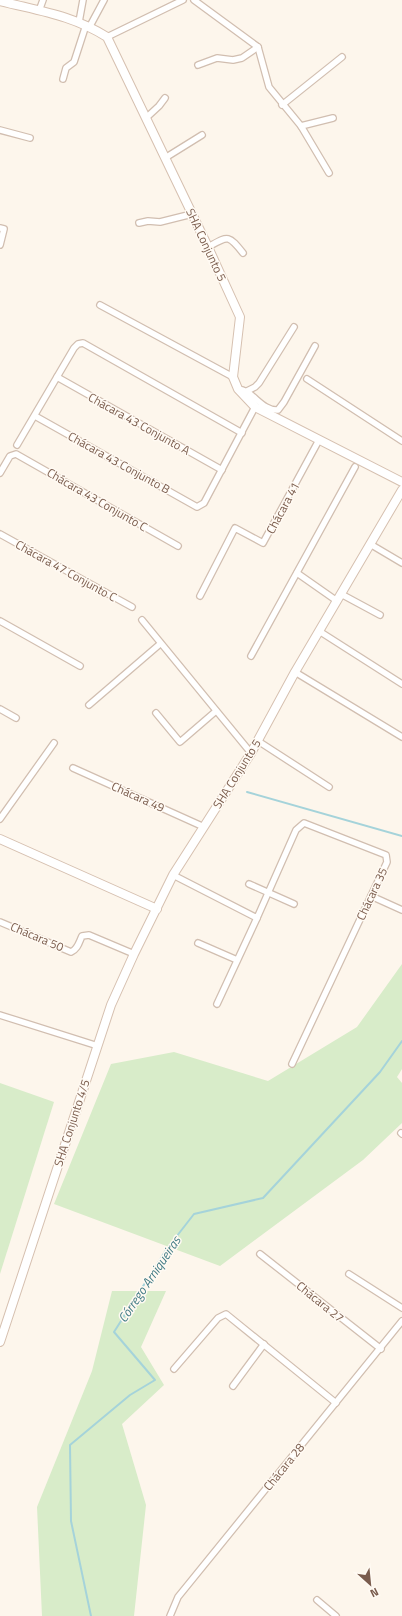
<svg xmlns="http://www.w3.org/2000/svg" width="402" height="1616" viewBox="0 0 402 1616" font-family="'Titillium Web',sans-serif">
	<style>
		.green { fill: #d8ecc9 }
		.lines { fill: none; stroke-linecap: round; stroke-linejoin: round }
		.stream { stroke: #a5d3da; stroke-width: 2 }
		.street-casing { stroke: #d1beb0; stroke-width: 8 }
		.secondary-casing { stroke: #d6c0b0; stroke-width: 10 }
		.street { stroke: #fff; stroke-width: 5.5 }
		.secondary { stroke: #fff; stroke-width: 8 }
		.labels { text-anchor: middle; stroke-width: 3; stroke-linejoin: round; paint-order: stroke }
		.street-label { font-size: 12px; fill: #7a5c4d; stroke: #fffaf3 }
		.water-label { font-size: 13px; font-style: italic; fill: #437c86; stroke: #fffaf3 }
	</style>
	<rect width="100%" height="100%" fill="#fdf6ec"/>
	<g class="green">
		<path d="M402,964V1069L397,1077L402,1083V1123L363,1160L220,1266L54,1204L111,1064L174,1052L268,1081L357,1027Z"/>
		<path d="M0,1083L54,1102L0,1274Z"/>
		<path d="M112,1291H166L141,1347L164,1385L122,1424L146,1505L134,1616H42L37,1507L92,1371Z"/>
	</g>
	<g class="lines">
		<g class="stream">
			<path d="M247,792L402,836"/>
			<path d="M91,1616L71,1521L70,1445L130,1395L155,1380L114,1332L166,1250L194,1214L263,1198L380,1072L402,1041"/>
		</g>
		<defs>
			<g id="street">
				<path d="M194,0L258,47L269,87L301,126L329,173"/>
				<path d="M39,11L43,0"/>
				<path d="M79,22L83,0"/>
				<path d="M90,26L104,0"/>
				<path d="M107,37L183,0"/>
				<path d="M198,65L217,58L233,60L242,58L258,47"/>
				<path d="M63,79L66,68L74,62L86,25"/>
				<path d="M282,105L342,57"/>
				<path d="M146,118L159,106L165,98"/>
				<path d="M301,126L333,118"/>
				<path d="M0,130L30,138"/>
				<path d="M165,158L202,135"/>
				<path d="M139,223L148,221L160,222L192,214"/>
				<path d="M0,228L4,229L0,245"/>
				<path d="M208,247C228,236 228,234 243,253"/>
				<path d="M100,305L233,377"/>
				<path d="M57,377L222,470"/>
				<path d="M307,379L402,441"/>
				<path d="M238,389C253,390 261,411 278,410L284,402L315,346"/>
				<path d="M247,391L255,387L259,383L294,327"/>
				<path d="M35,416L197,507L204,503L255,407"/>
				<path d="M17,445L74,348L78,344L83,343L242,433"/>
				<path d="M0,473L10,456L16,454L178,546"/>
				<path d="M0,534L132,607"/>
				<path d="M370,544L402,563"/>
				<path d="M297,573L337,601"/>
				<path d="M341,594L380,615"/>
				<path d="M200,596L235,528L263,543L319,440"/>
				<path d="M142,620L251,753"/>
				<path d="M0,621L80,666"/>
				<path d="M319,631L402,684"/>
				<path d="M251,656L355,467"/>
				<path d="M295,672L402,737"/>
				<path d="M89,705L160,644"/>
				<path d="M0,709L16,718"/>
				<path d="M156,713L180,742L216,711"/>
				<path d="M258,741L329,787"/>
				<path d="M73,768L204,827"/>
				<path d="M0,819L54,743"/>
				<path d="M173,875L257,918L296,830L304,823L386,855L387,862L292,1064"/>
				<path d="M249,884L294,904"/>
				<path d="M371,896L402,910"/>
				<path d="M0,922L71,952C78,949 79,942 82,936L89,935L134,954"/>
				<path d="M198,943L237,960"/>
				<path d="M217,1004L257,918"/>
				<path d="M0,1015L98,1046"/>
				<path d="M401,1133L402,1134"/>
				<path d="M260,1254L381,1349"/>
				<path d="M349,1274L402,1308"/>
				<path d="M174,1369L218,1318L226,1314L336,1403"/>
				<path d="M233,1386L264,1344"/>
				<path d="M317,1600L336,1616"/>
				<path d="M170,1616L178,1597L402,1321"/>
			</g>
			<g id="secondary">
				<path d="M0,1C39,11 72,15 107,37L208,247L240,317L233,377L238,389L255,407L402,482"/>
				<path d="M0,839L157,909"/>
				<path d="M0,1342L111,1005L134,954L173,875L251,753L295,672L402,490"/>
			</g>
		</defs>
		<use href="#street" class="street-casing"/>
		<use href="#secondary" class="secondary-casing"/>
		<use href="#street" class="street"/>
		<use href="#secondary" class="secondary"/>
	</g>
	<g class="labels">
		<g class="street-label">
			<text transform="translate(206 245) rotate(65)" y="4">SHA Conjunto 5</text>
			<text transform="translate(139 424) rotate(29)" y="4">Chácara 43 Conjunto A</text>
			<text transform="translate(119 463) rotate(29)" y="4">Chácara 43 Conjunto B</text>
			<text transform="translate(97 500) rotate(30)" y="4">Chácara 43 Conjunto C</text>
			<text transform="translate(283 508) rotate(-62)" y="4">Chácara 41</text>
			<text transform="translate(66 571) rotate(29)" y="4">Chácara 47 Conjunto C</text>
			<text transform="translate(237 774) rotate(-58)" y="4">SHA Conjunto 5</text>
			<text transform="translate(138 797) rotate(24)" y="4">Chácara 49</text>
			<text transform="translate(372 894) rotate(-65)" y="4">Chácara 35</text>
			<text transform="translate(37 937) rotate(23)" y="4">Chácara 50</text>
			<text transform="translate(72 1123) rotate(-72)" y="4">SHA Conjunto 4/5</text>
			<text transform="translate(320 1302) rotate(39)" y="4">Chácara 27</text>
			<text transform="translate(284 1467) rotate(-51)" y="4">Chácara 28</text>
		</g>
		<g class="water-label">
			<text transform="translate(149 1279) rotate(-56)" y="5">Córrego Arniqueiras</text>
		</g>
	</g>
	<g transform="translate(370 1584) rotate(153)" stroke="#fffaf3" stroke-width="3" paint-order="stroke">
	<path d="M0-3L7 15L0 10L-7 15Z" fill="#7a5c4d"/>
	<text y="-6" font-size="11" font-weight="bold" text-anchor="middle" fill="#7a5c4d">N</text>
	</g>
</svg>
